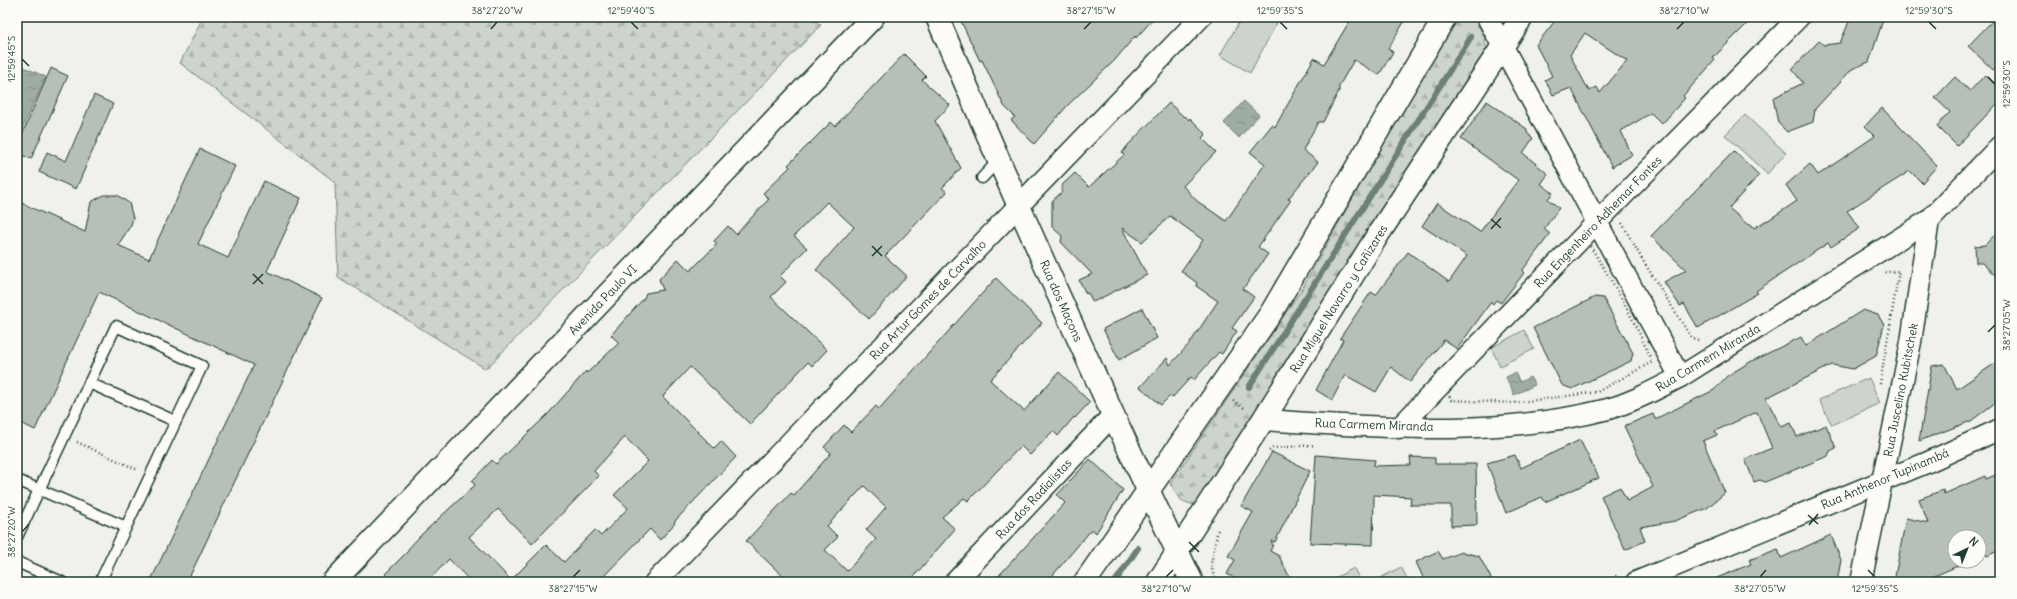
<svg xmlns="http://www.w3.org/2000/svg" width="2017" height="599" viewBox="0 0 2017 599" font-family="Delius,sans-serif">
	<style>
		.forest { fill: url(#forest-firs); stroke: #768880 }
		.park { fill: #cdd3cd; stroke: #768880 }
		.water { fill: url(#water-ripples); stroke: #6c8077 }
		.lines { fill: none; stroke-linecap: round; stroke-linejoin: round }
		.stream { stroke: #6c8077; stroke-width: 6 }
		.building { fill: #b6bfb8; stroke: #1f3d34; fill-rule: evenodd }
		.service-casing { stroke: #1f3d34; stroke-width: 13 }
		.minor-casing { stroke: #1f3d34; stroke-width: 23 }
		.tertiary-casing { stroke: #1f3d34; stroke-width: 25 }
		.secondary-casing { stroke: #1f3d34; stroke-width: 25 }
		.path { stroke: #1f3d34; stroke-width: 2.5; stroke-dasharray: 1 3; stroke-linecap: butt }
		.service { stroke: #fdfcf7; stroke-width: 10 }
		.minor { stroke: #fdfcf7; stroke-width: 20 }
		.tertiary { stroke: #fdfcf7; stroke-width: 22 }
		.secondary { stroke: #fdfcf7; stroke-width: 22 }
		.ticks { fill: none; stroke: #1f3d34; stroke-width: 1.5 }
		.labels { text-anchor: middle; stroke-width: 3.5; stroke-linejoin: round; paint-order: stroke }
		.street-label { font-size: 12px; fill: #1f3d34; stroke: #fdfcf7 }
		.neatline { fill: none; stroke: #1f3d34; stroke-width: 1.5 }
		.ticks-label { font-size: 10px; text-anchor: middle; fill: #1f3d34 }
	</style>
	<defs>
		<pattern id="forest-firs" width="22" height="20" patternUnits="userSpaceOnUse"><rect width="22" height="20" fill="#cdd3cd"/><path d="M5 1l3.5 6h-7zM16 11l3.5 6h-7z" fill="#b0b6b1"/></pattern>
		<pattern id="water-ripples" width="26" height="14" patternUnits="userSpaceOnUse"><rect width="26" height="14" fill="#9faca4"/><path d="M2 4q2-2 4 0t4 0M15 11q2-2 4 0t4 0" fill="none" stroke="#818d86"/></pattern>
	</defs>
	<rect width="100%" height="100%" fill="#f0f1eb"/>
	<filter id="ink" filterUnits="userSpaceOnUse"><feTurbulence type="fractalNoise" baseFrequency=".025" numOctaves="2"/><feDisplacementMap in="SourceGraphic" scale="8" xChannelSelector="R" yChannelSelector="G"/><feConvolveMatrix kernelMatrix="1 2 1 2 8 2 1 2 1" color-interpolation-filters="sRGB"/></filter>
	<g filter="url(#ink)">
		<g class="forest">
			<path d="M203,17H809L821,25L486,369L338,277L335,182L180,63Z"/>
			<path d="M1454,17H1469L1475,19L1484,36L1487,52L1201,507L1182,501L1170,484L1302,289Z"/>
		</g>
		<g class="park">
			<path d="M1242,17H1280L1250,73L1220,55Z"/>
			<path d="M1745,115L1786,153L1767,174L1725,135Z"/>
			<path d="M1524,330L1534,349L1500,366L1491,348Z"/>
			<path d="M1869,378L1880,403L1832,425L1819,400Z"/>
			<path d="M1401,567L1409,582H1373Z"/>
			<path d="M1354,568L1361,582H1329V581Z"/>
		</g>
		<g class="water">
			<path d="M17,64L46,77L17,140Z"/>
			<path d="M1244,101L1259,115L1239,138L1224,123Z"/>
			<path d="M1515,373L1520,382L1530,377L1535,385L1514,395L1506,377Z"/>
		</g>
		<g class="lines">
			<g class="stream">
				<path d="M1249,387L1471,37"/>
				<path d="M1115,582L1138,548"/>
			</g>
		</g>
		<g class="building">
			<path d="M959,17H1155L1136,38L1135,36L1115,60L1067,106L1034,144L1011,120L1015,117L1004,106L982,60L980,61Z"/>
			<path d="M1352,17H1407L1388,49L1393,52L1379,75L1354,60L1339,86V91L1323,122H1318L1303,150L1318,162L1288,199L1291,200L1258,247L1268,254L1243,289L1254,297L1232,328L1237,331L1222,354L1219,352L1194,380L1191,377L1172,398L1170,396L1161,405L1140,387L1167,358L1170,365L1190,343L1218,301L1196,286L1197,283L1181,271L1203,240L1170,216L1142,242L1122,228L1147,275L1093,302L1088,293L1086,294L1079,280L1092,274L1061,242L1062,236L1052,227V201L1062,192V185L1075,173L1089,187L1124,155L1122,153L1128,145L1169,103L1184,117L1185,116L1189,120L1190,118L1206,134L1202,138L1216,152L1183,186L1197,201L1226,221L1265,164L1250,152L1272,125L1275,127L1314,58L1324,64Z"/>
			<path d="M1558,17H1754L1713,58L1715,60L1683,96L1685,98L1662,124L1651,113L1621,131L1632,155L1612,167L1571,88L1553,95L1545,80L1552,76L1536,45ZM1585,33L1627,61L1600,93L1597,87L1589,91L1570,55Z"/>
			<path d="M1851,17H1884L1869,62L1852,69L1815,109L1813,122L1787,132L1778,123L1773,98L1803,83L1792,69L1819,41L1824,45L1840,43Z"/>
			<path d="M1996,17H2000V62L1993,70L1968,46Z"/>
			<path d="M904,54L926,76L922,80L950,105L935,121L961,168L942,188L947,192L885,256L907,276L869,319L816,270L854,227L827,202L794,236L807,248L780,276L786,282L771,297L827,350L812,366L808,362L750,424L690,367L665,394L663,397L714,448L721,441L736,457L674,522L675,523L660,540L650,529L598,582H471L449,559L427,582H393L385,574L408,551V549L423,533L475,485L472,481L492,460L496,464L548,414L586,371L587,373L619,343L611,335L644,298L646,293L663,290L659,279L678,259L690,271L717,244L714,241L728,226L736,234L769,199L763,193L790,167L788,165L831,122L835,126ZM625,437L648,461L614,495L628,508L601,536L595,530L564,562L546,545L511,580L469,537L498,509L532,544L599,476L594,471Z"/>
			<path d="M51,68L68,76L31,159L17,153V146Z"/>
			<path d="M1985,75L2000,89V101L1957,146L1937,126L1950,112L1935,98L1955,77L1970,91Z"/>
			<path d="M94,95L113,104L76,189L39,172L47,152L66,161Z"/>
			<path d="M1487,101L1527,129V133L1533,138L1523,153L1548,174L1541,184L1553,193L1548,199L1559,208L1544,229L1550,234L1522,271L1524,273L1501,303L1496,300L1493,304L1491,302L1457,349L1444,340L1410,382L1391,367L1376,392L1345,375L1332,400L1316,390L1343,340L1340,338L1371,292L1376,295L1408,252L1449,282L1467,256L1422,226L1437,203L1480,232L1518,180L1461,139Z"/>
			<path d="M1882,108L1937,166L1922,183L1910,171L1847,211L1860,228L1831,247L1828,243L1756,291L1758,293L1698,328L1684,304L1680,306L1664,282L1686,270L1651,236L1734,151L1759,175L1729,208L1748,225L1751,224L1754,228L1767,220V221L1797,201L1786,185L1810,164L1818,175L1875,136L1865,126Z"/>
			<path d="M200,149L235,166L198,244L228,258L264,181L301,198L267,271L322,298L187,582H150L254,365L99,292L35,430L17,421V201L85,232L91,202L104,195H117L129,203L133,218L131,225L118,245L149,259Z"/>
			<path d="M2000,229V280L1982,263H1976L1975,246L1985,245Z"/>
			<path d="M996,278L1042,323L990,380L1024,411L1059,372L1090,402L1075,418L1074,417L1058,436L1053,431L1030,455L1021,446L968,501L964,498L942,517L955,529L909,582H789L746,541L791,493L794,495L831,453L824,447L844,425L851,432L876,406L879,409ZM864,486L886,507L866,530L876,539L847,571L825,550L838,537L827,526Z"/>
			<path d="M1595,297L1603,298L1633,353L1631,361L1572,389L1562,385L1533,328Z"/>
			<path d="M1142,308L1157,338L1119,360L1103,329Z"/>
			<path d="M1863,310L1878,315L1884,325L1876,356L1853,369L1832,365L1766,398L1781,427L1791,423L1797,437L1826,425L1836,448L1830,451L1828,456L1765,482L1760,480L1754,482L1745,459L1772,448L1757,412L1715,431L1717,435L1703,441L1725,493L1707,508L1675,521L1640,527L1645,541L1625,550L1601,496L1620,487L1627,501L1653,487L1624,426L1653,414L1655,419L1714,390L1727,376L1750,362L1801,337L1806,346Z"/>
			<path d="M2000,360V399L1971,421L1919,441L1932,366L1944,364L1957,389Z"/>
			<path d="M1580,440L1599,478L1545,502L1542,497L1506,513L1487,463L1515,455L1521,468Z"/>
			<path d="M1272,452L1310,471L1275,542L1271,541L1273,545L1270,551L1279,556L1292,582H1240L1227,574L1235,560L1228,556L1253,512L1241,506Z"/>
			<path d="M1316,455L1375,460L1374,466L1411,465L1410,457L1435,458V464H1476L1477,525L1451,526V505H1410L1411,497L1374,495L1373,545L1310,543Z"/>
			<path d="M1090,459L1123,490L1096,533L1092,529L1047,582H993L1065,503L1057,495Z"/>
			<path d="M2000,473V550L1987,556L1986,554L1979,557V537H1955V561H1969L1930,578L1931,582H1894L1906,518L1928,523L1919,499L1943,490L1944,494L1985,476L1986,479Z"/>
			<path d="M1831,535L1841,560L1837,582H1707L1751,564L1749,560L1778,549L1781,558Z"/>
			<path d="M1438,551L1443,559L1462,552L1479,556L1493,582H1425L1416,562Z"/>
		</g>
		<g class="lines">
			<defs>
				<g id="service">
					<path d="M982,178L998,161"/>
					<path d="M89,383L175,421"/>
					<path d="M17,480L126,527"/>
					<path d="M17,537L116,326L202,366L100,582"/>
					<path d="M17,562L62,582"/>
				</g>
				<g id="minor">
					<path d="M1487,17L1680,377"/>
					<path d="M1263,420C1378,427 1496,438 1608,409C1633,402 1657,389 1680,377L1929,220L2000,146"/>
					<path d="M1399,428L1597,222L1799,17"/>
					<path d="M655,582L1201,17"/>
					<path d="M955,582L1112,416"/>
					<path d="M1636,582L1926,463L2000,429"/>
					<path d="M1861,582L1911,342L1929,220"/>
				</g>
				<g id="tertiary">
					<path d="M937,17C1018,207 1102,396 1192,582"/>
					<path d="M1085,582L1271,313L1445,17"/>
					<path d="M1158,582L1263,420L1379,233L1522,17"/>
				</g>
				<path id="secondary" d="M333,582L873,17"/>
			</defs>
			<use href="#service" class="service-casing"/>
			<use href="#minor" class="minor-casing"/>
			<use href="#tertiary" class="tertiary-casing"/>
			<use href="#secondary" class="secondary-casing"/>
			<g class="path">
				<path d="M1622,223L1642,259L1691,337L1700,341"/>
				<path d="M1588,243C1612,280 1635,320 1652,362L1597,392L1513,403L1451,400L1447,389Z"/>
				<path d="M1880,384L1899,271L1885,272"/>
				<path d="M1233,401L1246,409"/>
				<path d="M77,442L138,470"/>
				<path d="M1269,451L1273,448L1315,445"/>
				<path d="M1215,582L1211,564L1218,529"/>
				<path d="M1605,582L1618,575"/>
			</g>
			<use href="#service" class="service"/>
			<use href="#minor" class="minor"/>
			<use href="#tertiary" class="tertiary"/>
			<use href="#secondary" class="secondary"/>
		</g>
	</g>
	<path class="ticks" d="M631,22L638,29M1280,22L1287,29M1929,22L1936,29M491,29L497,22M1084,29L1091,22M1677,29L1684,22M22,59L29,66M1988,77L1995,84M1491,219L1501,228M1491,229L1501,218M872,246L882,256M872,256L882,246M253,274L263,284M253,284L263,274M1988,332L1995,325M1808,515L1818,524M1809,525L1818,514M22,532L29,524M1189,542L1199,552M1189,552L1199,542M1868,570L1875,577M573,577L580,570M1166,577L1173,570M1760,577L1766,570"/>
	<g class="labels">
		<g class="street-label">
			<text transform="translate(1598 222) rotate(-46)" y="4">Rua Engenheiro Adhemar Fontes</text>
			<text transform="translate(1339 299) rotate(-58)" y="4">Rua Miguel Navarro y Cañizares</text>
			<text transform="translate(603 300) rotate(-46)" y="4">Avenida Paulo VI</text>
			<text transform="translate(928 300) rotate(-46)" y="4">Rua Artur Gomes de Carvalho</text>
			<text transform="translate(1061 301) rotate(66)" y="4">Rua dos Maçons</text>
			<text transform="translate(1708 358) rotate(-31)" y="4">Rua Carmem Miranda</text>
			<text transform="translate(1901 390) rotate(-79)" y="4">Rua Juscelino Kubitschek</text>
			<text transform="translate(1374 425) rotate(2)" y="4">Rua Carmem Miranda</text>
			<text transform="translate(1885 479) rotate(-23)" y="4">Rua Anthenor Tupinambá</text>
			<text transform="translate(1034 499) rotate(-47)" y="4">Rua dos Radialistas</text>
		</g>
	</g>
	<rect width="2017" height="599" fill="none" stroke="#fdfcf7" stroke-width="44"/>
	<g transform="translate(1967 549) rotate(43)"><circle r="19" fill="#fdfcf7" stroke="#a4b0a9"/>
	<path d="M0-3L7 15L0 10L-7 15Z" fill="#1f3d34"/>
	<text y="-6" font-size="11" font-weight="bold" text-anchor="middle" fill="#1f3d34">N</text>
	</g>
	<rect x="22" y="22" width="1973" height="555" class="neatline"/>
	<g class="ticks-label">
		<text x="497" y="14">38°27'20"W</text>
		<text x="631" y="14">12°59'40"S</text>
		<text x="1091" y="14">38°27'15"W</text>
		<text x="1280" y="14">12°59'35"S</text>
		<text x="1684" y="14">38°27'10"W</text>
		<text x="1929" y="14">12°59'30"S</text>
		<text transform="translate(11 59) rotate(-90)" y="4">12°59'45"S</text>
		<text transform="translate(2006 84) rotate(-90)" y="4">12°59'30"S</text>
		<text transform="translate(2006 325) rotate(-90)" y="4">38°27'05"W</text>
		<text transform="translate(11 532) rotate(-90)" y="4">38°27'20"W</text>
		<text x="573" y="592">38°27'15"W</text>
		<text x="1166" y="592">38°27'10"W</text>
		<text x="1760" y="592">38°27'05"W</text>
		<text x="1875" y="592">12°59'35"S</text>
	</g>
</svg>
